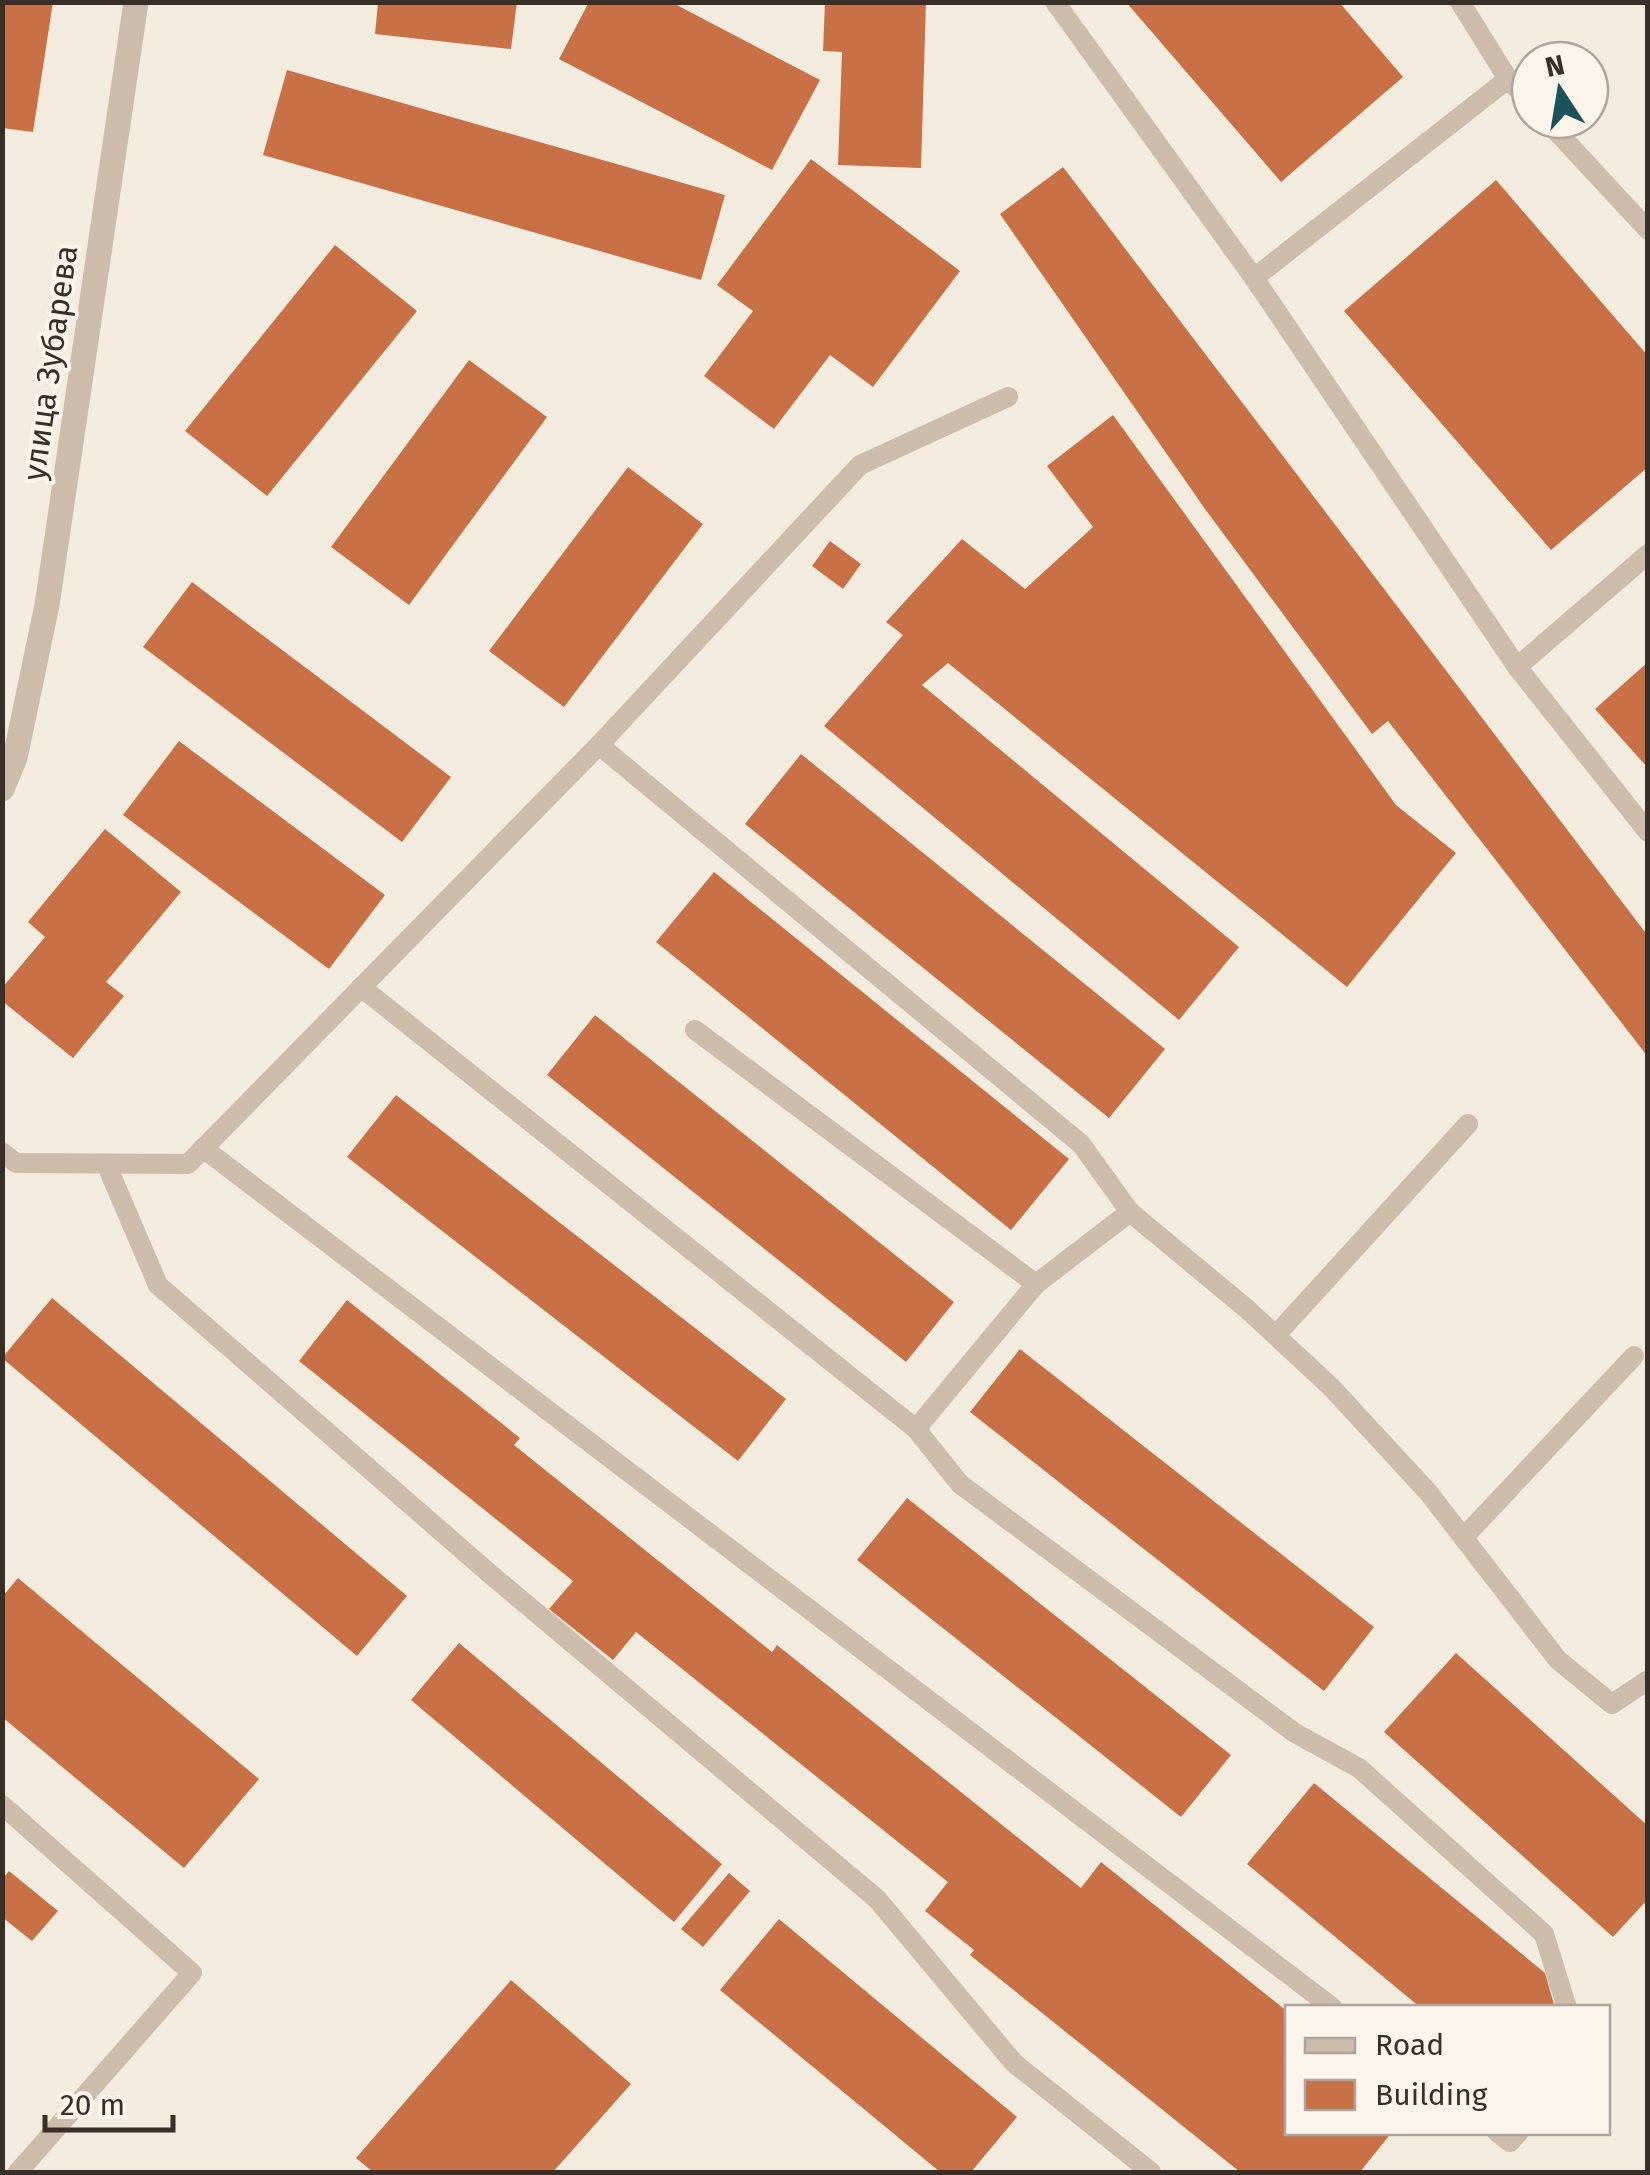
<svg xmlns="http://www.w3.org/2000/svg" width="1650" height="2175" viewBox="0 0 1650 2175" font-family="'Fira Sans',sans-serif">
	<style>
		.building { fill: #c87147 }
		.lines { fill: none; stroke-linecap: round; stroke-linejoin: round }
		.lane { stroke: #ccbca9; stroke-width: 20 }
		.street { stroke: #ccbca9; stroke-width: 25 }
		.labels { text-anchor: middle; stroke-width: 8; stroke-linejoin: round; paint-order: stroke }
		.street-label { font-size: 32px; fill: #392f29; stroke: #faf4eb }
	</style>
	<rect width="100%" height="100%" fill="#f3ebde"/>
	<g class="building">
		<path d="M2,2H53L33,132L2,128Z"/>
		<path d="M378,2H517L511,49L375,34Z"/>
		<path d="M589,2H671L820,80L772,170L559,59Z"/>
		<path d="M825,2H926L921,168L838,165L842,52L823,51Z"/>
		<path d="M1126,2H1339L1403,77L1281,182Z"/>
		<path d="M287,70L725,195L701,280L263,155Z"/>
		<path d="M811,159L960,271L873,387L830,355L774,429L704,376L753,311L717,285Z"/>
		<path d="M1063,167L1648,936V1057L1388,721L1372,734L1205,509L1000,214Z"/>
		<path d="M1496,180L1648,356V467L1551,550L1344,311Z"/>
		<path d="M335,245L417,311L267,496L185,431Z"/>
		<path d="M469,360L547,417L409,605L331,547Z"/>
		<path d="M1113,415L1396,805L1456,853L1347,987L948,663L922,685L1239,947L1179,1020L824,726L903,635L886,622L962,539L1025,589L1093,527L1047,466Z"/>
		<path d="M628,467L703,524L564,707L489,651Z"/>
		<path d="M830,541L861,564L843,589L812,566Z"/>
		<path d="M192,582L451,777L402,842L143,647Z"/>
		<path d="M1648,662V768L1595,709Z"/>
		<path d="M179,741L385,895L329,969L123,815Z"/>
		<path d="M801,754L1165,1049L1109,1118L745,824Z"/>
		<path d="M105,829L181,892L106,982L124,996L73,1058L2,1001V988L45,937L28,922Z"/>
		<path d="M714,872L1069,1159L1011,1230L656,942Z"/>
		<path d="M595,1015L954,1302L906,1362L547,1075Z"/>
		<path d="M396,1095L786,1399L738,1461L347,1157Z"/>
		<path d="M52,1298L407,1596L357,1656L2,1358Z"/>
		<path d="M347,1300L520,1438L514,1445L772,1652L777,1645L1081,1888L1101,1862L1288,2012V2132H1392L1360,2172H1240L970,1955L974,1950L925,1911L948,1882L636,1632L613,1660L549,1609L573,1581L299,1361Z"/>
		<path d="M1020,1349L1374,1627L1324,1691L970,1412Z"/>
		<path d="M907,1498L1231,1755L1181,1817L857,1560Z"/>
		<path d="M18,1578L259,1779L184,1868L2,1717V1597Z"/>
		<path d="M459,1643L722,1864L674,1922L411,1700Z"/>
		<path d="M1456,1653L1648,1826V1899L1613,1937L1384,1732Z"/>
		<path d="M1314,1783L1545,1973L1555,2008H1421L1247,1864Z"/>
		<path d="M9,1871L58,1911L32,1941L2,1917V1879Z"/>
		<path d="M729,1873L750,1891L703,1947L681,1929Z"/>
		<path d="M779,1919L1017,2117L971,2172H940L720,1990Z"/>
		<path d="M511,1980L631,2084L553,2172H373L356,2158Z"/>
	</g>
	<g class="lines">
		<g class="lane">
			<path d="M1055,2L1254,278L1517,667L1648,832"/>
			<path d="M1460,2L1508,79L1530,102"/>
			<path d="M1546,120L1648,230"/>
			<path d="M1254,278L1508,79"/>
			<path d="M1517,667L1648,554"/>
			<path d="M599,745L1081,1144L1130,1212"/>
			<path d="M361,987L916,1429L1036,1284L1130,1212L1247,1309L1331,1387L1428,1492L1558,1660L1612,1704L1648,1680"/>
			<path d="M695,1030L1036,1284"/>
			<path d="M203,1148L1333,2008"/>
			<path d="M2,1152L16,1163L188,1164L599,745L860,465L1008,397"/>
			<path d="M110,1173L158,1285L489,1573L877,1899L1014,2063L1151,2172"/>
			<path d="M1276,1335L1468,1124"/>
			<path d="M916,1429L960,1484L1295,1733L1359,1768L1544,1934L1567,2008"/>
			<path d="M1464,1537L1634,1356"/>
			<path d="M2,1805L192,1973L18,2172"/>
			<path d="M1497,2132L1510,2142L1519,2132"/>
		</g>
		<path class="street" d="M2,789L15,758L47,605L136,2"/>
	</g>
	<g class="labels">
		<g class="street-label">
			<text transform="translate(50 363) rotate(-82)" y="11">улица Зубарева</text>
		</g>
	</g>
	<rect width="1650" height="2175" fill="none" stroke="#392f29" stroke-width="10"/>
	<rect x="1285" y="2005" width="325" height="130" fill="#faf4eb" stroke="#ada59d" stroke-width="2.5"/>
	<rect x="1305" y="2038" width="50" height="15" fill="#ccbca9" stroke="#ada59d" stroke-width="2.5"/>
	<text x="1375" y="2055" font-size="30" fill="#392f29">Road</text>
	<rect x="1305" y="2080" width="50" height="30" fill="#c87147" stroke="#ada59d" stroke-width="2.5"/>
	<text x="1375" y="2105" font-size="30" fill="#392f29">Building</text>
	<g transform="translate(1560 90) rotate(348)"><circle r="48" fill="#faf4eb" stroke="#ada59d" stroke-width="2.5"/>
	<path d="M0-8L18 38L0 25L-18 38Z" fill="#1e525b"/>
	<text y="-15" font-size="28" font-weight="bold" text-anchor="middle" fill="#392f29">N</text>
	</g>
	<path d="M45 2115v15h128v-15" fill="none" stroke="#392f29" stroke-width="5"/>
	<text x="60" y="2115" font-size="30" fill="#392f29" stroke="#faf4eb" stroke-width="8" paint-order="stroke">20 m</text>
</svg>
